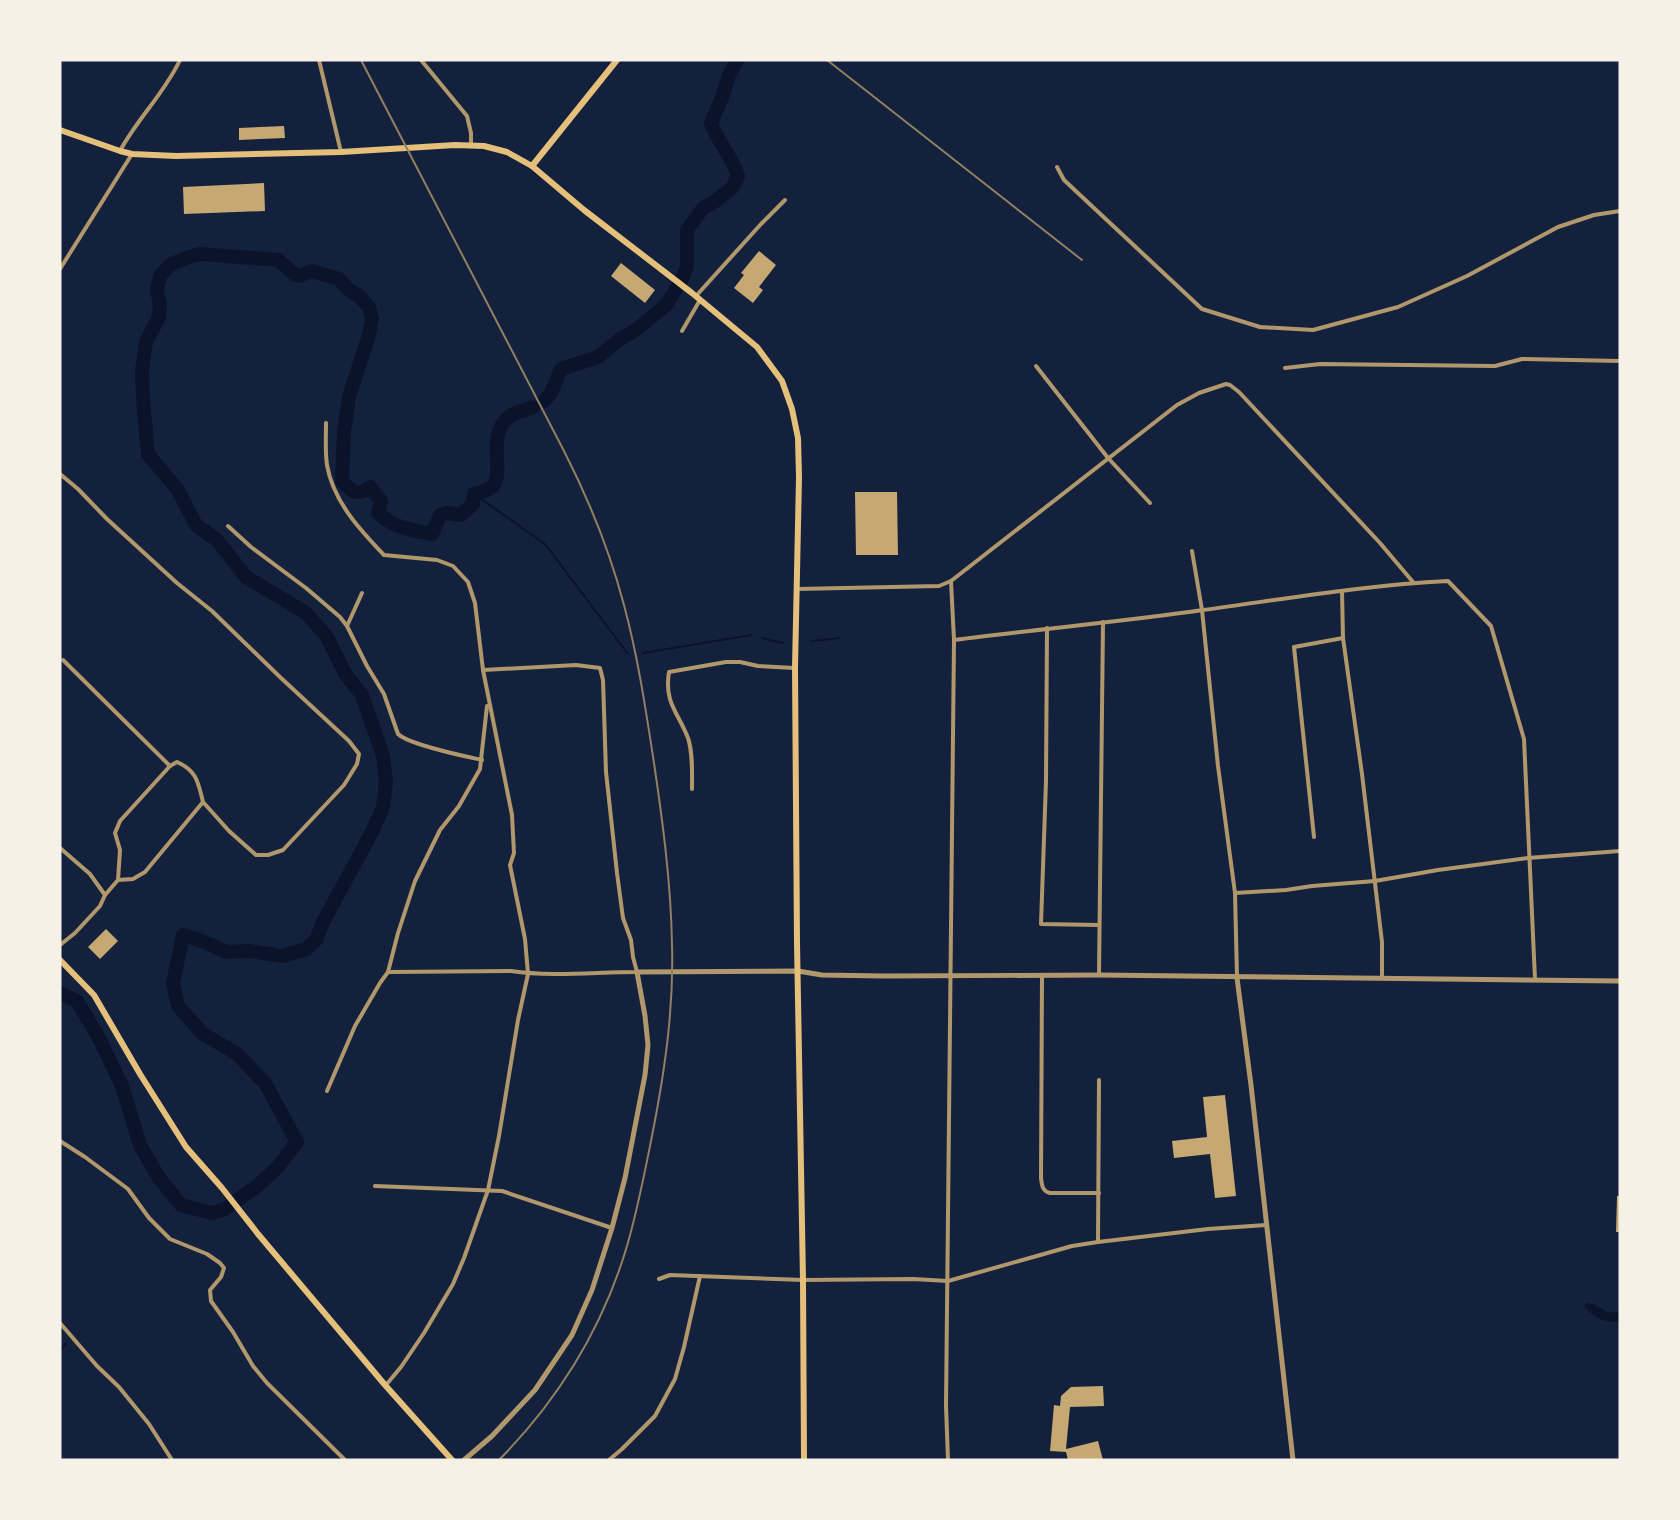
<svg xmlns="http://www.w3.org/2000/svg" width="1680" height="1520" viewBox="0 0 1680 1520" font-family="'IBM Plex Sans',sans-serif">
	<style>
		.water { fill: #0b132b }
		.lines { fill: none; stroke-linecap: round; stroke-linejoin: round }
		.stream { stroke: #0b132b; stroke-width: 2 }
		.river { stroke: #0b132b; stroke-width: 14 }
		.building { fill: #c6a872 }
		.minor { stroke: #b1986c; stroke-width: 4 }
		.tertiary { stroke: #b1986c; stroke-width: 5 }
		.secondary { stroke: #e5c07b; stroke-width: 6 }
		.primary { stroke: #e5c07b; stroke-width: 6 }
		.rail { stroke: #918062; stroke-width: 2 }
	</style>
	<rect width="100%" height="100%" fill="#14213d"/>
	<path class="water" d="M1587,1303C1600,1304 1606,1317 1620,1311V1321C1606,1324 1596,1318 1586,1309L1584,1306Z"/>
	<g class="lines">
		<g class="stream">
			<path d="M474,494L545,544L628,654"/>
			<path d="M762,638L783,643"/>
			<path d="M812,641L840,638"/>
			<path d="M643,653L751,635"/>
			<path d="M60,1350L66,1344"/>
		</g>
		<g class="river">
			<path d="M544,401L551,393L561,369L598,357L620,339L636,330L667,304L682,279L687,267V230L703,208L713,203L732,188L738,176C732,157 718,142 711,123L723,95L729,75L737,60"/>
			<path d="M60,993L77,1001L99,1038L122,1086L140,1145L159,1178L181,1205L212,1213L225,1209L257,1186L277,1168L297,1142L265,1083L236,1053L203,1034L178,1006L173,983L183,935L199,940L227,952L249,951L283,956L306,949L316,940L323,922L372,832L383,807L386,783L383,756L362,695L346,675L327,637L306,613L246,577L217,540L196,525L178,490L148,454L143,400L142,370L146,342L159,317L160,305L157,290L160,276L170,265L186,258L200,254L278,260L294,274L299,276L312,271L339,279L348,289L359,296L369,307L372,319L369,335L349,397L344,431L342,481C351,491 357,497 370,487L381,501L378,513C395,528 410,530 432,534L440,515L447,513L461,515L473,504L474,494C480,492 488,491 492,487C506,473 486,437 507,419C513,412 524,411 533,407"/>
		</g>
	</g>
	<g class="building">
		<path d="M284,126L285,138L239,140V128Z"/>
		<path d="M264,183L265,211L184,214L183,187Z"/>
		<path d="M759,251L776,265L759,287L763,290L753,303L734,288L744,275L741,273Z"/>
		<path d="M621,263L655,290L645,303L611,276Z"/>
		<path d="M855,492H897L898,555H856Z"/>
		<path d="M106,929L118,941L100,959L88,947Z"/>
		<path d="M1225,1095L1236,1196L1215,1198L1210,1154L1174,1158L1172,1141L1207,1137L1203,1097Z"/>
		<path d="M1617,1196H1620V1232H1616Z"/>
		<path d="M1103,1386L1104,1406L1070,1407L1066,1449L1098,1441L1103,1460H1068L1066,1452L1050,1451L1054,1405L1060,1406L1061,1396L1071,1387Z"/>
	</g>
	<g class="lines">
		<g class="minor">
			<path d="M319,60L341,152"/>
			<path d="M421,60L467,116L471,133V146"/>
			<path d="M120,151C137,119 164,94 180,60"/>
			<path d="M1057,167L1064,180L1202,309L1260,327L1313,330L1398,307L1467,276L1558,227L1594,215L1620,211"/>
			<path d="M60,269L132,154"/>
			<path d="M696,296L761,224L785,200"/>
			<path d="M682,331L700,300"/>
			<path d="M1036,366L1108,458L1150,503"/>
			<path d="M1285,368L1320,364L1495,366L1522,359L1620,361"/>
			<path d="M326,423C326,437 325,452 327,465C333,501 360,530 384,555L437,560L453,566L468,582L475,603L483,670L512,815L514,853L510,865L525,939L528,974L518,1020L499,1136L488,1190L464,1258L453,1284L424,1333L401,1367L386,1385"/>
			<path d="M60,474L78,489L107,519L177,583L212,611L281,678L349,741L359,754L357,764L344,785L283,850L268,855H256L229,831L203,802"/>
			<path d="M228,526L251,547L306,588L340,617L347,626L367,666L384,694L398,734C409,745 464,756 482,760"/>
			<path d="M1192,551L1202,610L1218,766L1235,893L1237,977"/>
			<path d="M797,589L939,586L951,581L1177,405L1199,393L1226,384L1230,385L1239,392L1380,543L1413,582"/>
			<path d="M1342,591L1343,638L1362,774L1382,942V978"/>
			<path d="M347,626L362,593"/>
			<path d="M1047,628L1046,781L1041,924L1099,925"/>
			<path d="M954,640C1037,629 1120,622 1203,610C1285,599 1366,585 1448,581L1491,626L1524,739L1535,979"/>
			<path d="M63,660L170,766"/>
			<path d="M692,789C692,773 693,753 688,738C678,712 664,703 669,672L726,662H740L758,666L794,668"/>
			<path d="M1314,837L1294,647L1343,638"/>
			<path d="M60,848L90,874L105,895"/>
			<path d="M1235,893L1286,890L1312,886L1375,881L1438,870L1528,858L1620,851"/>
			<path d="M60,945L75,933L100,906L105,895L118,880L120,850L115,833L120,821L170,766L177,762C197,771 198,782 203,802L145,872L133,879L118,880"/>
			<path d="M388,972L511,971C552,977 595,972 637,972L633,957L631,940L623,918L617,873L606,772L603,680L600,668L576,665L483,670"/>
			<path d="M1042,975L1041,1178C1042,1185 1042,1191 1050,1193H1099"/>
			<path d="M1099,975L1103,622"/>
			<path d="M327,1091L355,1026L380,983L388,972L398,933L415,881L440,830L459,806L480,769L487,706"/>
			<path d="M60,1141L85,1157L128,1189L149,1218L170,1239L207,1254L220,1263L224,1268L221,1277L210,1290L211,1301L233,1332L253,1366L267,1383L345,1460"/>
			<path d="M375,1186L502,1191L612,1228"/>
			<path d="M1098,1242L1099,1080"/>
			<path d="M659,1279L670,1275L803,1280L913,1279L948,1281L1072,1246L1098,1242L1208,1229L1266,1225"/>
			<path d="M60,1323L97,1366L119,1387L149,1424L172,1460"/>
			<path d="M609,1460L622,1449L655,1416L675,1379L684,1347L700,1276"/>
			<path d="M948,1460L946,1406L954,640L951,581"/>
		</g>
		<g class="tertiary">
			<path d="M1237,978L1251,1085L1293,1460"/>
			<path d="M464,1460L492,1436L535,1390L572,1335L592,1290L612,1228L625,1178L645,1075L648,1045L645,1016L637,972L798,971L822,975L883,976L1099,975L1620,981"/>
		</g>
		<path class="secondary" d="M617,60L532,166L584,210L692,293L757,347L782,381L792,409L798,438L799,477L795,668L797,943L803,1280L804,1460"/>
		<g class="primary">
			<path d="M60,130L120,151L132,154L176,156L341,152L455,145L484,146L507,152L532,166"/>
			<path d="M60,960L94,995L140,1074L186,1147L222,1188L258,1234L385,1385L452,1460"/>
		</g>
		<g class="rail">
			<path d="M361,60L564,451C589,500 610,552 624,605C638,657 646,711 654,763C663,824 671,884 672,945C674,1011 664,1076 651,1141C644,1176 637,1212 627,1246C603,1327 558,1400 499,1460"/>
			<path d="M827,60L1082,260"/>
		</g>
	</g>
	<rect width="1680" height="1520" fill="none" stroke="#f6f1e7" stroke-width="123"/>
</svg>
